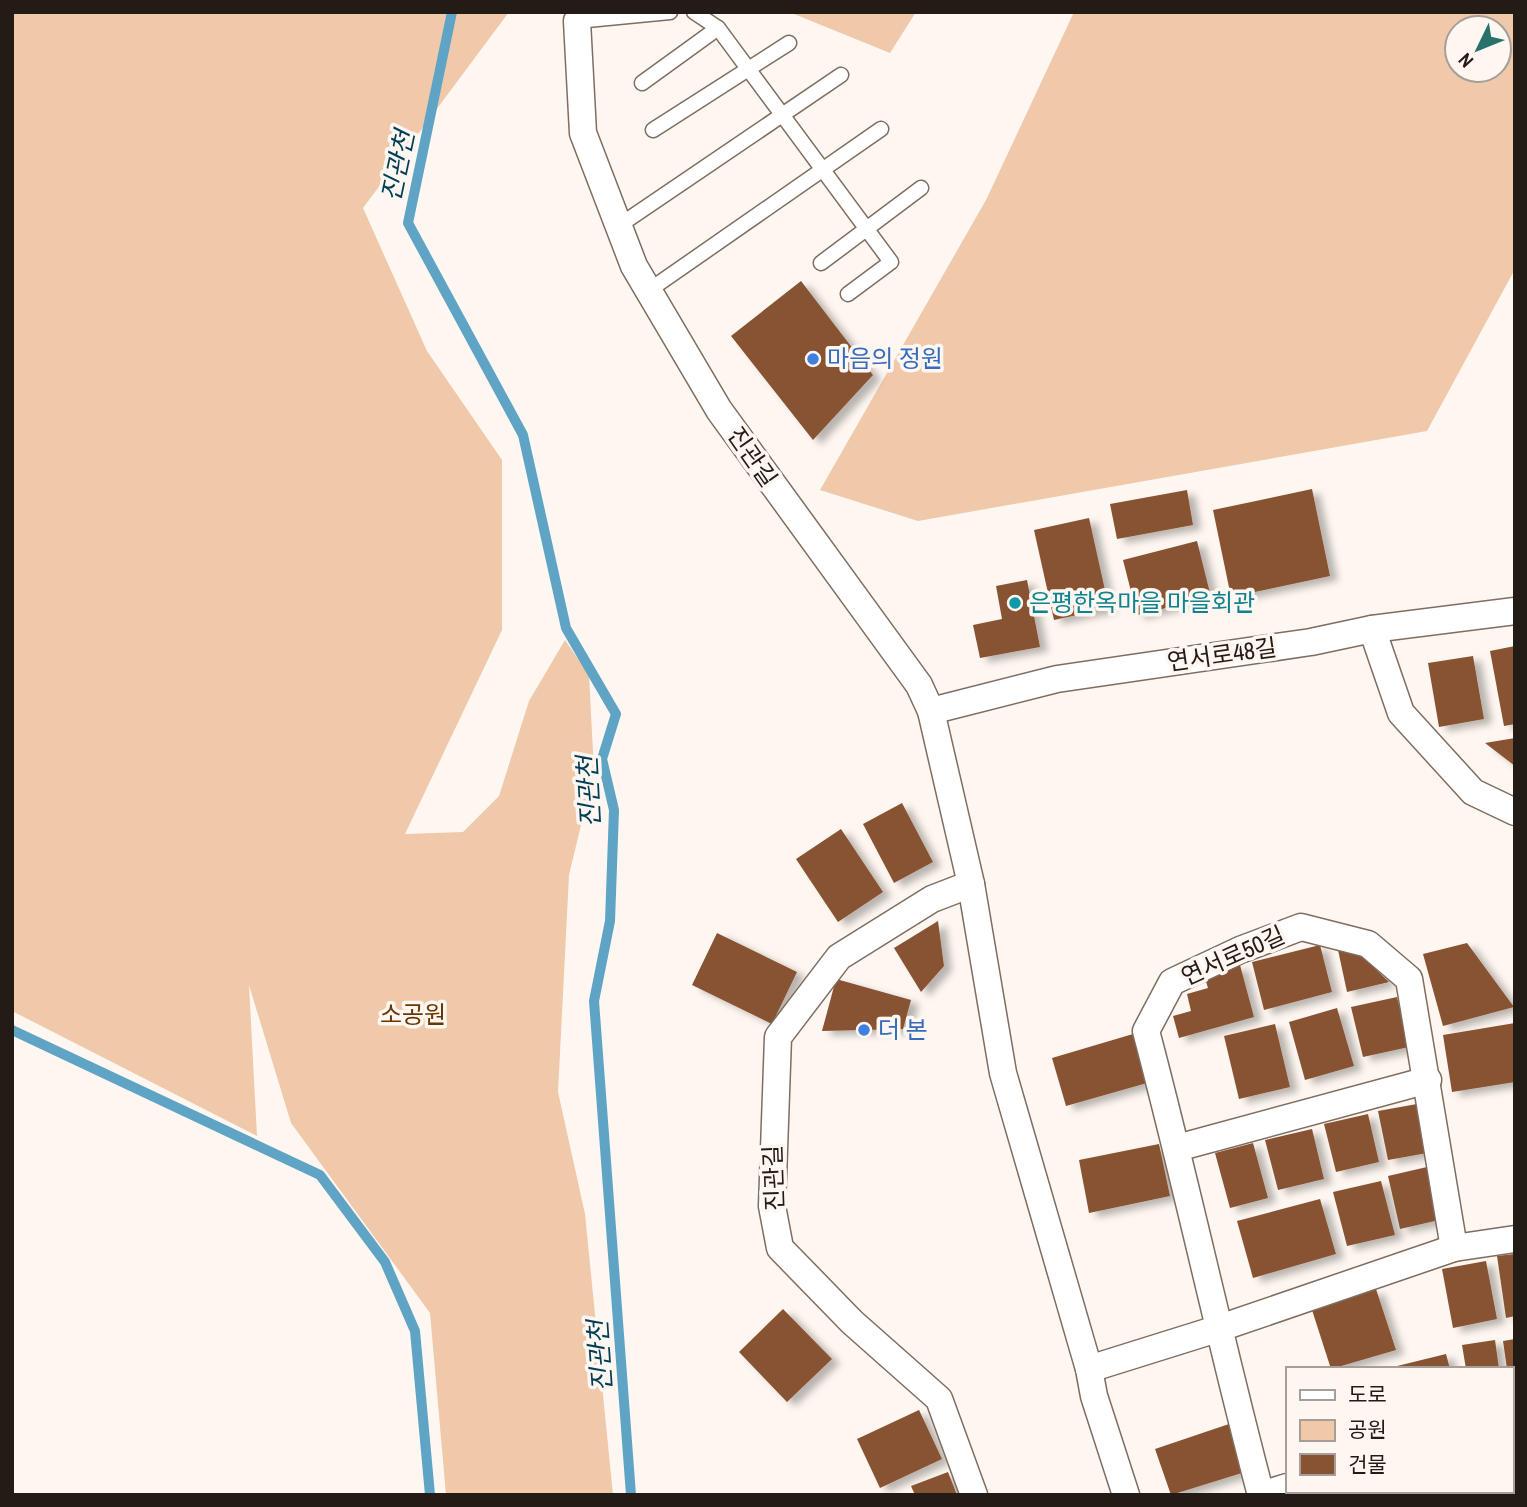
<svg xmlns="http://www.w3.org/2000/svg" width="1527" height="1507" viewBox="0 0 1527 1507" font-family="'Archivo Narrow','Noto Sans KR',sans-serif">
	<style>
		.green { fill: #efc9aa; fill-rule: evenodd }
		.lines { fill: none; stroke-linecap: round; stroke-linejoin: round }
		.stream { stroke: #5fa4c5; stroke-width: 10 }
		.building { fill: #885332; filter: url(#shadow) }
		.lane-casing { stroke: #7f6d60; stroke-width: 17 }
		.street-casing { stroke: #7f6d60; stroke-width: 29 }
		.lane { stroke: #fff; stroke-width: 14 }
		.street { stroke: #fff; stroke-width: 26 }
		.shop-dot { fill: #3f7fe0; stroke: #fef6f0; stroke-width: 2.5 }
		.culture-dot { fill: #0f9aa8; stroke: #fef6f0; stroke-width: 2.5 }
		.labels { text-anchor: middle; stroke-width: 7; stroke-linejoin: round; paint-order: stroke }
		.shop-label { font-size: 24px; fill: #366cbe; stroke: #fef6f0; text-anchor: start }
		.street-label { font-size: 24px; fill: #221b16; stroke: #fef6f0 }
		.culture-label { font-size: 24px; fill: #0d838f; stroke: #fef6f0; text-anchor: start }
		.park-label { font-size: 24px; fill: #683700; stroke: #fef6f0 }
		.water-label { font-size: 26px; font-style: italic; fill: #003e56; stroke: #fef6f0 }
	</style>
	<defs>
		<filter id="shadow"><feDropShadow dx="8" dy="4.5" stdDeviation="3.5" flood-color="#0004"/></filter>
	</defs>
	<rect width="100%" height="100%" fill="#fef6f0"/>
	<g class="green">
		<path d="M12,12H509L363,208L427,351L502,460V630L405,834L463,832L499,796L529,701L565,640L589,675L594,771L569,875L558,1092L585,1214L613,1495H446L430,1313L291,1123L249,985L257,1136L12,1011Z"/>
		<path d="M789,12H916L890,53Z"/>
		<path d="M1074,12H1515V269L1427,431L918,521L820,490L986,200ZM1457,28H1499V70H1457Z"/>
	</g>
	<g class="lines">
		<g class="stream">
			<path d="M452,12L408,223L523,435L566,628L616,714L602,759L614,810L610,921L594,1001L631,1495"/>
			<path d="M12,1030L320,1175L385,1262L415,1331L430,1495"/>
		</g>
	</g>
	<g class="building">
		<path d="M801,281L873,375L813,440L731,336Z"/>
		<path d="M1312,489L1330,576L1231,597L1213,510Z"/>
		<path d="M1187,490L1193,525L1117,539L1110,504Z"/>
		<path d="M1089,518L1109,608L1054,620L1034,530Z"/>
		<path d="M1197,541L1211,597L1137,615L1123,560Z"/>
		<path d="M1027,580L1040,647L980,658L973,625L1002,619L996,586Z"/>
		<path d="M1515,646V724L1504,726L1490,651Z"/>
		<path d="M1473,656L1484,719L1439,727L1428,663Z"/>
		<path d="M1515,738V766L1485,743Z"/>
		<path d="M902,803L933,862L894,883L863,824Z"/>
		<path d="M841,829L883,892L838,922L796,859Z"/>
		<path d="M938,921L944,966L921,992L894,948Z"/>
		<path d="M717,933L797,972L772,1024L692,985Z"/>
		<path d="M1467,943L1514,1007L1443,1026L1423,954Z"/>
		<path d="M1320,945L1332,992L1264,1010L1252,962Z"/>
		<path d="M1338,950L1362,956L1389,982L1347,992Z"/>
		<path d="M1240,965L1254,1017L1179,1038L1173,1016L1191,1011L1187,994L1208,988L1204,975Z"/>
		<path d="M836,979L911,1000L903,1029L822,1031Z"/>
		<path d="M1397,997L1409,1047L1363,1057L1351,1007Z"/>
		<path d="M1337,1008L1354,1066L1305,1080L1289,1022Z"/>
		<path d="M1515,1023V1082L1452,1092L1443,1035Z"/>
		<path d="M1275,1024L1290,1087L1239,1099L1224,1036Z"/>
		<path d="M1133,1034L1147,1083L1066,1106L1052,1058Z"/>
		<path d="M1417,1104L1427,1153L1388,1160L1378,1111Z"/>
		<path d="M1368,1114L1379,1162L1336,1172L1324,1124Z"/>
		<path d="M1312,1129L1324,1179L1278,1190L1265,1140Z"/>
		<path d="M1253,1143L1268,1198L1230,1208L1215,1153Z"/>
		<path d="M1159,1144L1170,1196L1089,1213L1079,1160Z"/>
		<path d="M1427,1167L1439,1220L1400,1229L1388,1176Z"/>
		<path d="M1381,1181L1395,1235L1347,1246L1333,1192Z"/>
		<path d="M1320,1199L1336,1254L1253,1278L1237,1221Z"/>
		<path d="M1515,1254V1316L1506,1318L1497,1256Z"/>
		<path d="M1486,1261L1497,1319L1453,1328L1442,1269Z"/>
		<path d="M1376,1289L1396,1350L1331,1369L1312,1310Z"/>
		<path d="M783,1309L832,1359L787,1402L739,1352Z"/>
		<path d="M1515,1339V1409H1512L1511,1369H1507L1503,1341Z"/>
		<path d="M1495,1340L1499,1369H1466L1462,1345Z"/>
		<path d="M1446,1354L1450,1369H1389V1368Z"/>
		<path d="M919,1410L942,1459L880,1488L857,1439Z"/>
		<path d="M1229,1424L1245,1472L1171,1495L1155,1449Z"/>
		<path d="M948,1472L957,1495H915L911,1486Z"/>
	</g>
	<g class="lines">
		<defs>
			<g id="lane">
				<path d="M694,12L718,28L891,262L848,294"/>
				<path d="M577,17V21L670,12"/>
				<path d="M642,83L718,28"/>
				<path d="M653,130L789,43"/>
				<path d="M617,227L841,75"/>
				<path d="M821,263L921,188"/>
				<path d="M648,291L881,129"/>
			</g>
			<g id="street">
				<path d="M577,21L583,133L634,266L719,410L919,685L931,711L971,884L1003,1073L1089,1369L1094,1396L1126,1495"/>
				<path d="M1372,629L1401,713L1473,792L1515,812"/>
				<path d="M931,711L1057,679L1311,642L1372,629L1515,611"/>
				<path d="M971,884L932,899L839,957L778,1037L772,1206L780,1248L852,1322L939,1399L974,1495"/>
				<path d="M1177,1148L1428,1080"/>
				<path d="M1089,1369L1217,1329L1454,1248L1515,1239"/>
				<path d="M1511,1436L1515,1435"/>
				<path d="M1287,1487L1261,1495C1220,1341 1187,1185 1146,1031L1172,982L1240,950L1301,927L1368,944L1409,979L1454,1248"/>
			</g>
		</defs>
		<use href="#lane" class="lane-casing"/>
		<use href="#street" class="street-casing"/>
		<use href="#lane" class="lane"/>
		<use href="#street" class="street"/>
	</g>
	<g class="shop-dot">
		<circle cx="813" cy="359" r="7"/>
		<circle cx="864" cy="1030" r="7"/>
	</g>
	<circle class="culture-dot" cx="1015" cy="603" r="7"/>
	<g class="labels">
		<g class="shop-label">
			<text x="827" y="367">마음의 정원</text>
			<text x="878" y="1038">더 본</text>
		</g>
		<g class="street-label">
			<text transform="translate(752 457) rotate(55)" y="8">진관길</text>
			<text transform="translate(1222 655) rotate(-8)" y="8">연서로48길</text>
			<text transform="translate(1233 956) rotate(-24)" y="8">연서로50길</text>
			<text transform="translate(774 1178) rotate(-92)" y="8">진관길</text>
		</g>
		<g class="culture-label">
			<text x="1029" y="611">은평한옥마을 마을회관</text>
		</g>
		<g class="park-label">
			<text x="413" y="1023">소공원</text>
		</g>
		<g class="water-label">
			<text transform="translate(398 166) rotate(-78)" y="9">진관천</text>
			<text transform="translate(589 792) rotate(-93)" y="9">진관천</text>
			<text transform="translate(600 1356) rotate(-94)" y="9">진관천</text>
		</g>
	</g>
	<rect width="1527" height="1507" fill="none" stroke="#221b16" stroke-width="28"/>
	<rect x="1286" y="1367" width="228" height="126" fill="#fef6f0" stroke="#a69e99" stroke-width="2"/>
	<rect x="1300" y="1390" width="35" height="10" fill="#ffffff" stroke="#a69e99" stroke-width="2"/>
	<text x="1348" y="1402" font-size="21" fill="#221b16">도로</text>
	<rect x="1300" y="1420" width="35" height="21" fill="#efc9aa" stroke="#a69e99" stroke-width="2"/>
	<text x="1348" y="1437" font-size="21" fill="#221b16">공원</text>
	<rect x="1300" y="1454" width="35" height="21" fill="#885332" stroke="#a69e99" stroke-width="2"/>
	<text x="1348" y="1472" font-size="21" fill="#221b16">건물</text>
	<g transform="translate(1478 49) rotate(227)"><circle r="33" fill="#fef6f0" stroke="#a69e99" stroke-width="2"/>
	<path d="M0-5L12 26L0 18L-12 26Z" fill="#29726c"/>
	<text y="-10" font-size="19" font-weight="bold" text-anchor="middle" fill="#221b16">N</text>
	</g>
</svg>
